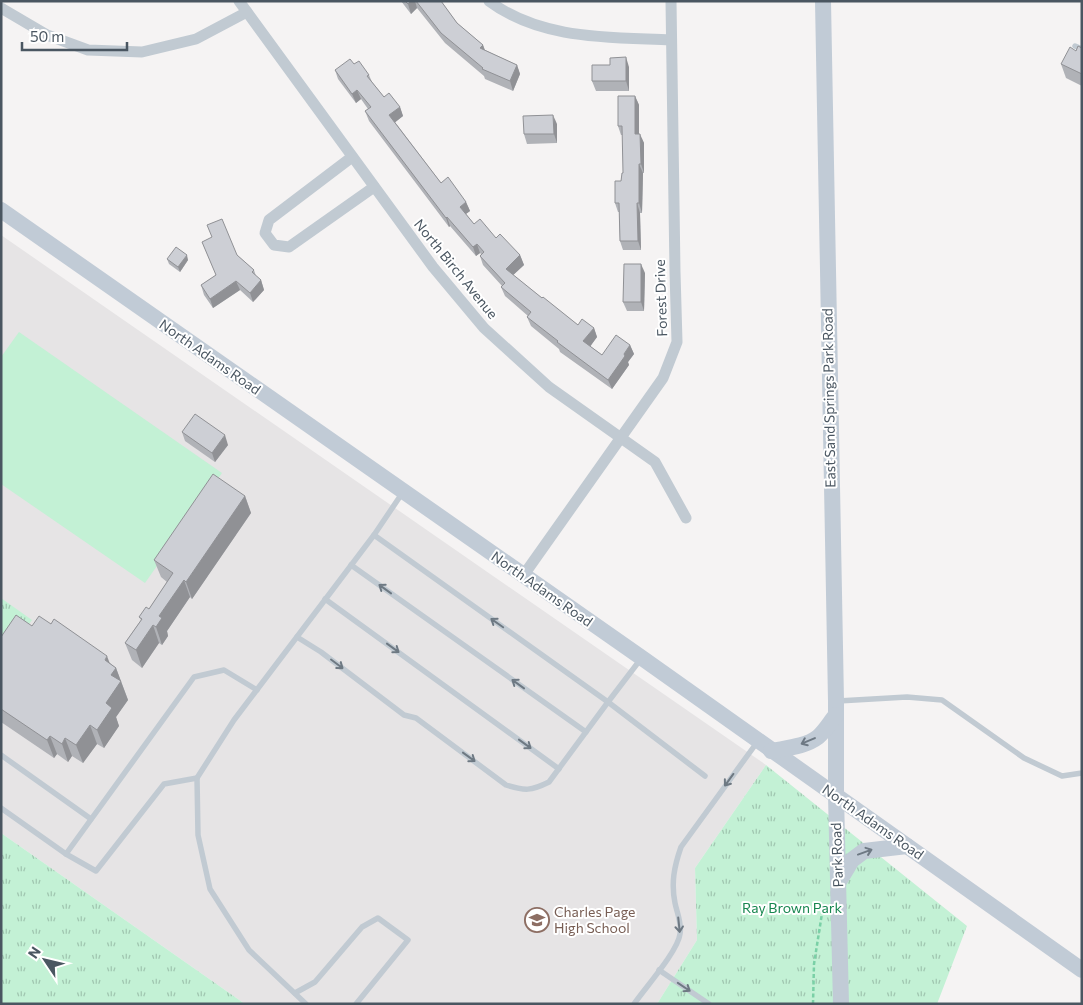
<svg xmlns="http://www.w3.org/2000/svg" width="1083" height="1005" viewBox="0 0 1083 1005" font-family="Commissioner,sans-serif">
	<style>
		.education { fill: #e6e4e5 }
		.park { fill: url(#park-tufts) }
		.garden { fill: #c3f1d5 }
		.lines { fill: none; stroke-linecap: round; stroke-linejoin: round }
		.path { stroke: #7ad0a6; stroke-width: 2.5; stroke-dasharray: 4 2.5; stroke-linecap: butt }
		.lane { stroke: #c1cad2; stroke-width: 5.5 }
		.street { stroke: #c1cad2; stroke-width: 11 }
		.secondary { stroke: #c1cbd6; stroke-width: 16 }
		.wall { fill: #b0b2b7 }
		.shaded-wall { fill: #909195 }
		.building { fill: #cdcfd5; stroke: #909195 }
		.oneway { stroke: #6e7983 }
		.oneway2 { stroke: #6e7984 }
		.labels { text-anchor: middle; stroke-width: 4; stroke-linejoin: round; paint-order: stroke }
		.street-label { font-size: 14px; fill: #4a5661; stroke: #fff }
		.park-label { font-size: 14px; fill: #17864f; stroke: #fff }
		.education-label { font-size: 14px; fill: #785e54; stroke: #fff; text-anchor: start }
	</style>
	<defs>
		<pattern id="park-tufts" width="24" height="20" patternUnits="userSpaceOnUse" patternTransform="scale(1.25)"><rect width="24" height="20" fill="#c3f1d5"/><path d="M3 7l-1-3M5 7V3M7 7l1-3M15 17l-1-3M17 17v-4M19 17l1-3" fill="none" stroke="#a0c6b0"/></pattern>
	</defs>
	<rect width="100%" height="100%" fill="#f5f3f3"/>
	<path class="education" d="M1,235L766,765L695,868L697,940L657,1004H245L1,833Z"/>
	<g class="park">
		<path d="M1,598L32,620L1,664Z"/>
		<path d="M766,765L967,926L937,1004H657L697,940L695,868Z"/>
		<path d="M1,833L245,1004H1Z"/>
	</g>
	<g class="garden">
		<path d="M19,332L222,473L145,583L1,484V357Z"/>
		<path d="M1,608L17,619L1,637Z"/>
	</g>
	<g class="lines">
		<path class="path" d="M813,1004L814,964L823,907"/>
		<g class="lane">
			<path d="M1075,46L1082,49"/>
			<path d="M351,565L586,732"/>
			<path d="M325,599L559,769"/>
			<path d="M297,637L321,652L404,715L416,718L506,785C525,791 531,791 549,782L608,702L374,535"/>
			<path d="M640,660L608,702L705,776"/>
			<path d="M838,701L907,697L942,700L1024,758L1062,776L1082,773"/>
			<path d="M1,755L91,819"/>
			<path d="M197,778L164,784L96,871L66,854L194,677L224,670L257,690"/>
			<path d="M1,808L66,854"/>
			<path d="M659,970L709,1004"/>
			<path d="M295,993L315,982L362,927L378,918L408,940L356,1004"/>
			<path d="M306,1004L249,950L210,889L198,835L197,778L234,720L374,535L403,492"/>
			<path d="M634,1004C645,988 678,951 680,934C682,923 677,913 675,903C671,883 674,867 681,847L758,741"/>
		</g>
		<g class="street">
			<path d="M239,1L433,267L484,328L549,387L655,462L686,518"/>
			<path d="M489,1C541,40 609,37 671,40"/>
			<path d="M1,8L47,35L88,50L142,52L196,39L247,12"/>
			<path d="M352,157L269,220L265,233L274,245L289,247L374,187"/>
			<path d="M523,576L663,378L677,342L675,272L671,1"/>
		</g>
		<g class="secondary">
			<path d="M823,1L836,701V796L841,1004"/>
			<path d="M1,210L642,658L1082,970"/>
			<path d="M771,751C786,748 805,747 818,737C825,731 830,722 836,715"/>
			<path d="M838,883L852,860L864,851L907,846"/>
		</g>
	</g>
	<g class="wall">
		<path d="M401,1H441L457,23L483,45L485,50L517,65L520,74L513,91L485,79L484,76L445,43L417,8L411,14Z"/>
		<path d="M1082,48V86L1066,78L1061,64L1076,51Z"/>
		<path d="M354,64L369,75L372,82L384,97L400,107L403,116L395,122L441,183L466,202L470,211L466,214L474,224L496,238L520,255L524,265L513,275L542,298L578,325L594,328L597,337L590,346L602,355L630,345L634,354L628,362L629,365L612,389L560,352L559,349L531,326L527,317L528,316L505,296L501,287L502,286L483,265L480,256L481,254L480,253L476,256L450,226L449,227L369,121L365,111L368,109L361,99L356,103L338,79L335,70Z"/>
		<path d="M629,67V91H596L592,81Z"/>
		<path d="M635,96L639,105V134L644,143V173H643L642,213H640L641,250H623L620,241L619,212H618L615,203L623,173V135H621L618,126Z"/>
		<path d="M557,124V143L527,144L524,134Z"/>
		<path d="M202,242L237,255L254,270L256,276L261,280L264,290L253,302L240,290L213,308L204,295L201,285L216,275Z"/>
		<path d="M167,259L188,260L180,272L169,264Z"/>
		<path d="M645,273L644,311H627L623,302Z"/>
		<path d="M182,432L228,445L215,462L185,441Z"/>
		<path d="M245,496L251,513L192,599L190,597L167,631L168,636L162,645L159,643L142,668L132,660L125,643L141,620L139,617L149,609L167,582L161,577L154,560Z"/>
		<path d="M32,626L110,663L116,668L128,700L116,717L119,726L104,748L97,744L83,763L72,756L68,762L57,754L54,758L1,722V637Z"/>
	</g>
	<g class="shaded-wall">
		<path d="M411,1H415L417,8L411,14L408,4Z"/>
		<path d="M483,45L486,54L480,48Z"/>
		<path d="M626,57L629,67V91L626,81Z"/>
		<path d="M517,65L520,74L513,91L510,81Z"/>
		<path d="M357,90L361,99L356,103L352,94Z"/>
		<path d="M635,96L639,105V143L635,134Z"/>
		<path d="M400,107L403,116L393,124L389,115Z"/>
		<path d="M553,115L557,124V143L554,134Z"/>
		<path d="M640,134L644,143V173L641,164Z"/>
		<path d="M639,164L643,173L642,213L639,203Z"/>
		<path d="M466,202L470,211L463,216L460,207Z"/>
		<path d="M637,203L640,213L641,250L638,241Z"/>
		<path d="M447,217L450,226L449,227L446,218Z"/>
		<path d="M477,244L480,253L476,256L473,247Z"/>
		<path d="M187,255L188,260L180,272L178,267Z"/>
		<path d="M520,255L524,265L510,278L506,269Z"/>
		<path d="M641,264L645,273L644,311L641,302Z"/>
		<path d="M261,280L264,290L253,302L250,293Z"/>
		<path d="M236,281L240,290L213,308L210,299Z"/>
		<path d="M594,328L597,337L587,351L583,341Z"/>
		<path d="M630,345L634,354L628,362L629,365L612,389L608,380Z"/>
		<path d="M225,435L228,445L215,462L212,453Z"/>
		<path d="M245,496L251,513L192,599L186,582Z"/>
		<path d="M184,580L190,597L167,631L168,636L162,645L156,627L159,616Z"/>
		<path d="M153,625L159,643L142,668L136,650Z"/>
		<path d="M107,656L113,672L116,668L128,700L116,717L119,726L104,748L97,730L105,660Z"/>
		<path d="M90,725L97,744L83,763L76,745Z"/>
		<path d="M50,736L57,754L54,758L47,740Z"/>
		<path d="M65,738L72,756L68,762L62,744Z"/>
	</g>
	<g class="building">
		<path d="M405,1H411L408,4Z"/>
		<path d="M416,1H441L457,23L483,45L480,48L517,65L510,81L482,69L483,68L441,33Z"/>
		<path d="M1078,46L1082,48V74L1061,64L1070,47L1076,51Z"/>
		<path d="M626,57V81H592V65H610V58Z"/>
		<path d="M350,59L354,64L359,61L369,75L367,76L384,97L389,93L400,107L389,115L441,183L448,177L466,202L460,207L474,224L480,219L496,238L500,234L520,255L506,269L542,298L543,297L578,325L582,319L594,328L583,341L602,355L616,335L630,345L624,354L625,356L608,380L557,342L558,341L527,317L531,312L501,287L505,283L480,256L484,252L477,244L473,247L447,217L446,218L365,111L371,107L357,90L352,94L335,70Z"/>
		<path d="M618,96H635V134H640L641,164H639V203H637L638,241H620L619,203H615V181H621L622,173H623L622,126H618Z"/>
		<path d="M553,115L554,134H524L523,116Z"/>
		<path d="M222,219L237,255L254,270L252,272L261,280L250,293L236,281L210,299L201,285L216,275L202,242L212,237L207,225Z"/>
		<path d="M176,247L187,255L178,267L167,259Z"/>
		<path d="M624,264H641V302H623Z"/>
		<path d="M195,414L225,435L212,453L182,432Z"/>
		<path d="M213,474L245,496L186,582L184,580L159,616L162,618L156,627L153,625L136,650L125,643L142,619L139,617L146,607L149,609L173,573L154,560Z"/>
		<path d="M16,615L32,626L39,616L51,624L54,619L107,656L105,660L116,668L111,675L121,681L106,703L112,708L97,730L90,725L76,745L65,738L62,744L50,736L47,740L1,709V637Z"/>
	</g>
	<defs><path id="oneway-shaft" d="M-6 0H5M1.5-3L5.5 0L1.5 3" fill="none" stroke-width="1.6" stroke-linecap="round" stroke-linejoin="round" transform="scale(1.25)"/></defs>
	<g class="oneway">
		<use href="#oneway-shaft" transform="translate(385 589) rotate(-144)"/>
		<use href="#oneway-shaft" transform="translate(497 623) rotate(-145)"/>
		<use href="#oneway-shaft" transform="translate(393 648) rotate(36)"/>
		<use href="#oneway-shaft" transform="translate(337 664) rotate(37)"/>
		<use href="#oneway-shaft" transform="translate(518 684) rotate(-144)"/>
		<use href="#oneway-shaft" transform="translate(525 744) rotate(36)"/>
		<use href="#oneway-shaft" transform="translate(469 757) rotate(36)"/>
		<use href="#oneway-shaft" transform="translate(729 780) rotate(126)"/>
		<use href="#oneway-shaft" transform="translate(679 925) rotate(84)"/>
		<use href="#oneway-shaft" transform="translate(684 987) rotate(34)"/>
	</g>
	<g class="oneway2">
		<use href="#oneway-shaft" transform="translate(808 741) rotate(157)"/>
		<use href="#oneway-shaft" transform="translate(865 852) rotate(-20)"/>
	</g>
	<defs>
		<symbol id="school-ring" viewBox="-11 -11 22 22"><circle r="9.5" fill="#fff" stroke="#8d6e63" stroke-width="1.5"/><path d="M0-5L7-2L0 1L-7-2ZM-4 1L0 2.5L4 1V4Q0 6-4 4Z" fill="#8d6e63"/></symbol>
	</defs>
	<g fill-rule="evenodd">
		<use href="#school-ring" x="523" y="906" width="28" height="28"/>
	</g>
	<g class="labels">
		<g class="street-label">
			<text transform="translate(456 269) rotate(51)" y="5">North Birch Avenue</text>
			<text transform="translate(661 298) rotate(-92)" y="5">Forest Drive</text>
			<text transform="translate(210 357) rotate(35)" y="5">North Adams Road</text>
			<text transform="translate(829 398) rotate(-91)" y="5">East Sand Springs Park Road</text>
			<text transform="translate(542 589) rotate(35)" y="5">North Adams Road</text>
			<text transform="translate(873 822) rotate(35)" y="5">North Adams Road</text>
			<text transform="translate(837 855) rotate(-92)" y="5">Park Road</text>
		</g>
		<g class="park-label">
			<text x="792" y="913">Ray Brown Park</text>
		</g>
		<g class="education-label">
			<text x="554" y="917">Charles Page<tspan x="554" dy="16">High School</tspan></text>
		</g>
	</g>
	<rect width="1083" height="1005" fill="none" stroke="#4a5661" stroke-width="5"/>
	<g transform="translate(45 960) rotate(305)" stroke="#ffffff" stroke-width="4" paint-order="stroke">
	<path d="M0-4L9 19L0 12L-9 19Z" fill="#4a5661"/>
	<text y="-8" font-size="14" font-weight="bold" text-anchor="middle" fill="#4a5661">N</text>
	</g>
	<path d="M22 42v8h105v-8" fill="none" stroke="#4a5661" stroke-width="2.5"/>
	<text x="30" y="42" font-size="15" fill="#4a5661" stroke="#ffffff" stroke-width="4" paint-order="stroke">50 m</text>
</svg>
